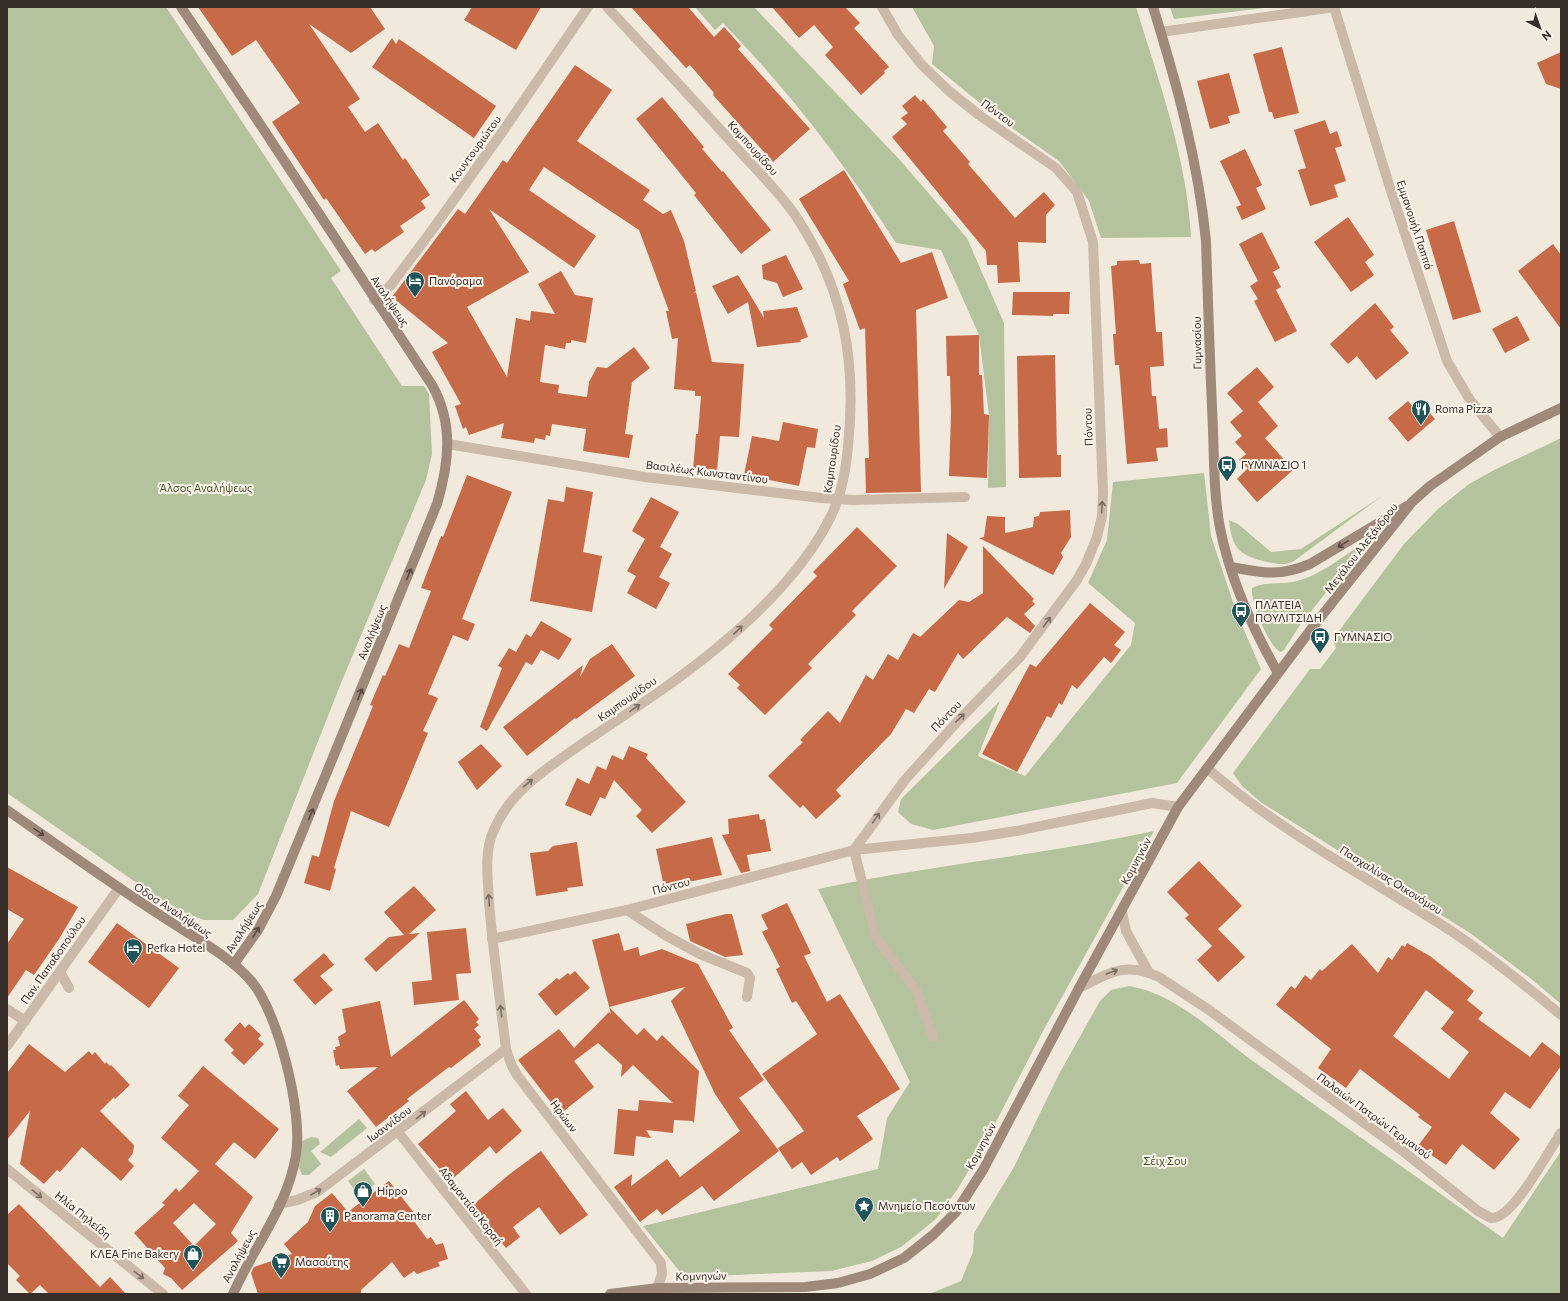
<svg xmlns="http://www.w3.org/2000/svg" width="1568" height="1301" viewBox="0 0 1568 1301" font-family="Commissioner,sans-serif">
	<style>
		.green { fill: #b4c29d }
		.building { fill: #c66a48; fill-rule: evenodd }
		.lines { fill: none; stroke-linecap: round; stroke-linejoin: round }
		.lane { stroke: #cbb9a9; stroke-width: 10 }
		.street { stroke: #cbb9a9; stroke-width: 10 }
		.secondary { stroke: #9f897a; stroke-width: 10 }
		.oneway { stroke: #7a6d63 }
		.oneway2 { stroke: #574941 }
		.labels { text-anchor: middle; stroke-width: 4; stroke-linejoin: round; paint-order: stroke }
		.street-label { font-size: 11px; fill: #382e29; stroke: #faf3ea }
		.poi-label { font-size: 11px; fill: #382e29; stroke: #faf3ea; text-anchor: start }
		.park-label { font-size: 11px; fill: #46562d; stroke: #faf3ea }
	</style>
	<rect width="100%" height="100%" fill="#f2e9dd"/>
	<g class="green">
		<path d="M7,7H166L341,271L331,278L402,386H424L429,394L432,454L426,480L339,688L258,894L233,920H204L173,908L7,793Z"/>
		<path d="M695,7H754L900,160L967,238L1004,323L1006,487L988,488L989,415L979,335L941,250L896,243C845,164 788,90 723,23L715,30Z"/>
		<path d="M912,7H1136C1159,82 1187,158 1191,237L1101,238L1089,201L1059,161L1002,121L932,64L934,46Z"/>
		<path d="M1170,7H1272L1174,19Z"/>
		<path d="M1561,438V1004L1530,978L1470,933L1262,803L1242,786L1233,773L1310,669H1320L1336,648L1333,639L1404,544L1439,508L1469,484L1496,469Z"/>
		<path d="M1204,473L1211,536L1237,614L1261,669L1177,783L933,830L911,824L898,812L901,799L1000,701L978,756L1025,776L1131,645L1135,623L1088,583L1107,540L1113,482Z"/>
		<path d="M1382,496L1294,561C1284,566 1278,564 1267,562C1239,555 1232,549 1229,520L1238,524L1271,552L1301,549Z"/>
		<path d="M1356,548L1358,552L1356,555L1300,625L1284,650L1281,652C1269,648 1250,600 1252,588C1264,581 1283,585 1297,581C1319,575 1337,561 1356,548Z"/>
		<path d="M1154,831L1042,1033L984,1145L957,1190L936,1219L901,1247L872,1261L831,1271L684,1277L643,1226L878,1169L887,1118L910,1082L818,889C929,865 1043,855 1154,831Z"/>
		<path d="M1129,986C1178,994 1217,1036 1257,1064C1339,1122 1421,1180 1503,1238L1561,1151V1294H929L961,1281L973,1252L974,1233L1014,1167L1059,1074L1100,1001L1111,990Z"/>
		<path d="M359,1119L367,1128L331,1157L320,1152Z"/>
		<path d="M311,1137L318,1138L320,1144L311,1151L321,1164L309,1175H302L299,1168L302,1141Z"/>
		<path d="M364,1169L375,1184L359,1196L348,1181Z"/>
	</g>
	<g class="building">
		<path d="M198,7H370L385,29L351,53L309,24L360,99L348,107L365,132L378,123L403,160L405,158L430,195L421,201L426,208L400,226L404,232L375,252L372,249L365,254L326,198L324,200L272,122L300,103L256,40L232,56Z"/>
		<path d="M472,7H541L516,50L464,20Z"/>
		<path d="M631,7H688L714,37L724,27L741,46L738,49L810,129L773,162L713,95L714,93L690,65L686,68Z"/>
		<path d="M772,7H845L860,23L854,28L889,67L884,71L885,73L861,95L825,55L833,47L814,25L799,38Z"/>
		<path d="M392,38L396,44L399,39L496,106L474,138L372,67Z"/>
		<path d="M1282,47L1299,113L1274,119L1272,112H1269L1253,54Z"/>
		<path d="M1561,52V89L1546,84L1537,63Z"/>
		<path d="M575,65L612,90L577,141L650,190L643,200L663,214L671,210L684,241L696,291L693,293L696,292L712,362L744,364L739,437L720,436L717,472L693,471L696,434H698L701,396H695V391L674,389L678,338L672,339L666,311H669L639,230L544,167L529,190L596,236L574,268L489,209L529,272L467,307L507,377L516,318L530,321L531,311L555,314L538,284L561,271L575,295L593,298L586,343L571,340V343H566L565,349L545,345L540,382L559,385L558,393L587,397L589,382L597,367L607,368L634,347L650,368L632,382L625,434L633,435L629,458L583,451L586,429L552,424L550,436L546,435L545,440L535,438L534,443L501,438L504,423L469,435L466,427L463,429L455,406L461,404L432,352L448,343L392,297L458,209L465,214L503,160L507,163Z"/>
		<path d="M1229,73L1240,113L1228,116L1230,123L1210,129L1197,81Z"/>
		<path d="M915,95L921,102L923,99L947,127L943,131L970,162L968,164L1015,218L1044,192L1055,205L1046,215V243L1018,242L1020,282L998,283L997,265H987L986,251L892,137L907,124L901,118L908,113L902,106Z"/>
		<path d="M662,97L704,147L702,149L722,172L723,171L771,230L741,254L694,195L696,193L636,119Z"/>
		<path d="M1325,120L1330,134L1337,131L1342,146L1335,148L1346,181L1334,185L1338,197L1310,206L1298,170L1306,168L1294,130Z"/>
		<path d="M1245,149L1262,185L1256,188L1266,209L1242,220L1236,207L1241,205L1220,161Z"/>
		<path d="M844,170L901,263L932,252L948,298L916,310L921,492L866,493L865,458H869L865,328L860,330L843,284L849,281L799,199Z"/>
		<path d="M1348,217L1374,255L1365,262L1374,275L1351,292L1314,242Z"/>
		<path d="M1454,221L1481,312L1453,320L1426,230Z"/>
		<path d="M1262,232L1280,268L1273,272L1281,287L1276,290L1297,331L1275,342L1254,301L1258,299L1250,286L1258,281L1239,244Z"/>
		<path d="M1553,244L1561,255V329L1518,271Z"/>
		<path d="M786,255L803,289L783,297L777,283L763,279L762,265Z"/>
		<path d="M1139,260L1140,264L1151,263L1156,332H1162L1164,366L1150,367L1152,396H1156L1159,429L1167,428L1168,447L1156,448L1158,461L1127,464L1119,365H1115L1113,334H1116L1111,266L1117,265V261Z"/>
		<path d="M738,275L764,318L763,311L797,307L808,337L800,340L801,342L757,347L748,302L728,314L712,286Z"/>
		<path d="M1013,292H1070L1069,314H1053V316L1012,315Z"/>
		<path d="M1375,303L1394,327L1390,330L1409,353L1376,380L1357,356L1348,364L1330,344Z"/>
		<path d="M1517,316L1530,340L1505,353L1492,329Z"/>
		<path d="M979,335V375H982L984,414L989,415L987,478L949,476L951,414L950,376H947L946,336Z"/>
		<path d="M1055,355L1057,455H1061V477L1019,478L1017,356Z"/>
		<path d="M1257,367L1274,387L1258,402L1278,426L1265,438L1293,470L1257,502L1237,479L1248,468L1239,460L1246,454L1235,442L1242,436L1230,422L1243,411L1227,393Z"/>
		<path d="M1408,401L1414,408L1421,403L1435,419L1408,442L1388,418Z"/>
		<path d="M783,422L818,429L815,448L807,447L799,486L744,475L752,436L779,441Z"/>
		<path d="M467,475L512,492L462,619L475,624L468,641L453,635L428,694L438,698L423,731L428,733L389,827L351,811L334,868L336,869L330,891L304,883L312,855L319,857L334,801L373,706L370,705L383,675L385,676L399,644L409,648L431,591L421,588L441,536L443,537Z"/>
		<path d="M566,487L593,492L583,552L602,556L592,612L530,601L548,499L564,502Z"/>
		<path d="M651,497L679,512L660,547L672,554L659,577L670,583L656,609L627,593L636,576L627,571L645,539L632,531Z"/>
		<path d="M1070,510L1071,537L1061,553L1063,557L1053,575L979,538L984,537L987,516L1005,517V533L1033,527L1034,517L1039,516L1040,512Z"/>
		<path d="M857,527L897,566L852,611L856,615L808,664L812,668L765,715L737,688L740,685L728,674L773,629L769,625L817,576L813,572Z"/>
		<path d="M947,533L968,547L944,589Z"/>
		<path d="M983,546L1034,599L1032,601L1035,604L1024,614L1035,626L1030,633L1007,617L963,659L958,653L935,692L929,689L914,713L906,709L891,734L836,790L841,796L816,819L803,805L800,808L768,776L803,742L800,740L828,711L840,723L866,675L873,680L888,654L898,660L913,633L920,637L959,600L969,602L983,593Z"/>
		<path d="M1090,603L1125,632L1114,645L1121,650L1111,663L1104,657L1077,689L1072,685L1062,705L1059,703L1051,718L1047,716L1017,772L982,754L1030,664L1036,667Z"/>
		<path d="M541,621L572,639L559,660L541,650L532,665L526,662L487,731L480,727L502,668L498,666L509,648L516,652L526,634L531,637Z"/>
		<path d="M612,644L635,676L576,719L575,718L527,756L503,727L583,665L580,677L590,659Z"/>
		<path d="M481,744L502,766L477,790L458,762Z"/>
		<path d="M629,746L648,754L646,758L686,802L652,833L636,816L642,810L614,780L605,799L600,797L591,816L565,805L577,778L589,784L597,766L606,770L612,755L623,760Z"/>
		<path d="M759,814L760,820L765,819L771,851L747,855L750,871L741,873L722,835L729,834L728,819Z"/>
		<path d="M712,837L722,875L664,887L656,849Z"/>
		<path d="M577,842L583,886L567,888L568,891L536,896L530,853L548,851L553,846Z"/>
		<path d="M1199,861L1242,906L1218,929L1245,957L1218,982L1197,960L1212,946L1185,918L1189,915L1167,892Z"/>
		<path d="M7,867L78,907L59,939L34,975L26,970L7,998V944L24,919L7,909Z"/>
		<path d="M414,886L436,910L409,934L420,933L376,972L364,959L389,937L404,935L384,912Z"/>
		<path d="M787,903L811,953L804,956L827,1002L840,994L900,1089L857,1116L873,1139L840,1161L837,1157L811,1175L802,1162L792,1169L778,1148L804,1131L762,1074L817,1034L796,1001L792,1003L776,969L780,967L762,932L768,929L761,915Z"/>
		<path d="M726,914H732L743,955L725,957L690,941L686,924Z"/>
		<path d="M117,923L179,968L149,1008L88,962Z"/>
		<path d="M466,928L471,973L456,974L459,1000L414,1005L412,982L432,980L427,932Z"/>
		<path d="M619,933L624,951L638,947L640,956L662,949L698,964L733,1028L729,1030L764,1080L739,1098L779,1151L714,1201L702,1186L662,1215L657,1209L640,1222L614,1187L632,1174L631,1186L667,1159L680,1177L740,1131L715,1094L671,1001L685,987L609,1007L637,1035L644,1028L657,1041L662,1035L699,1071L694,1123L692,1121L674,1120L673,1133L646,1130L651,1138L636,1136L634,1156L614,1154L618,1109L638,1111L639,1100L673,1103L633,1065L621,1077L622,1065L598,1043L574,1061L594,1087L560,1114L518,1060L559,1029L574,1048L609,1012L611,1014L592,940Z"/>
		<path d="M1407,943L1430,956L1474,991L1467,1000L1483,1013L1478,1019L1530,1057L1542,1042L1561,1057V1066L1530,1109L1505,1092L1490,1113L1520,1139L1494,1170L1462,1144L1446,1165L1418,1146L1432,1127L1418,1117L1420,1115L1360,1069L1346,1088L1318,1068L1331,1049L1276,1005L1291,986L1295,989L1305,975L1311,980L1320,969L1322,971L1352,944L1378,973L1388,957L1392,960L1402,945L1405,947ZM1426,990L1454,1012L1441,1029L1469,1052L1449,1079L1393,1036Z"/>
		<path d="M324,953L334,965L320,976L333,990L315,1005L293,980Z"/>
		<path d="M575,971L590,988L556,1016L538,994L557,978L559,980L568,973L570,975Z"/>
		<path d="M464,1000L479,1019L476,1022L479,1025L474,1029L481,1037L478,1040L481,1045L451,1068L449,1067L407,1099L409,1101L376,1127L347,1091L378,1067L340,1069L339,1065L336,1066L333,1050H336L335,1047L340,1046L338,1037L346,1032L342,1009L380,1001L391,1057Z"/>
		<path d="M240,1022L245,1028L249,1024L261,1035L258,1039L264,1044L244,1065L231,1053L234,1050L224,1040Z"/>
		<path d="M29,1044L65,1072L89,1051L92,1055L95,1052L105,1064L106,1062L110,1066L111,1065L130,1085L115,1099L114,1097L100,1111L134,1145L133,1153L128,1160L134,1166L121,1181L82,1147L60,1172L57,1170L44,1184L20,1164L30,1111L7,1140V1073Z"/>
		<path d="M203,1066L279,1129L255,1159L234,1142L215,1164L253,1197L231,1233L238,1241L182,1290L171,1278L163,1274L165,1268L134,1233L165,1205L162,1203L176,1188L179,1192L199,1171L161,1138L189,1105L178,1096ZM194,1203L216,1224L194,1246L173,1223Z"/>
		<path d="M466,1091L488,1120L503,1108L522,1131L496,1154L490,1146L450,1181L418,1144L456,1111L450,1104Z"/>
		<path d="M541,1151L588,1215L560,1235L539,1207L513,1227L520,1237L506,1248L472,1206L511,1173Z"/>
		<path d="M389,1181L415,1214L411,1217L427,1239L431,1237L436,1245L443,1243L448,1259L438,1262L440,1266L417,1274L414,1271L404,1278L392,1262L361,1290V1294H258L251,1273L254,1267L292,1254L284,1244L308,1222L315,1206L332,1193L348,1212Z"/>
		<path d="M19,1204L100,1287L110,1277L126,1294H49L40,1285L30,1294L16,1280L20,1276L7,1263V1215Z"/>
	</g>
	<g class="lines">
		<path class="lane" d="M60,972L69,988"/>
		<g class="street">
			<path d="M607,7C650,53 692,98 734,145C755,169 779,191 797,218C844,289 857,362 848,446C846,469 842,493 832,514C799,583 725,645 663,689C637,707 610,725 583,743C548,768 510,790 493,832C484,853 488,879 489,902C493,951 500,1000 506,1049L511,1064L517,1075L661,1263L662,1274L655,1294"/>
			<path d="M882,7L898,35L922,65L949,91L979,115L1056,168L1077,192L1093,242L1103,492L1102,516L1097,537L1086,564L1077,580L1020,657L957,722L904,781L854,850L876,938L917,991L933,1037"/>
			<path d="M1334,7L1391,191L1447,361L1470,400L1500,437"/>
			<path d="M1161,32L1335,7"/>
			<path d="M374,300L391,285L430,233L503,131L588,7"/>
			<path d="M448,444L645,477L821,498L853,500L965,497"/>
			<path d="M1208,769C1279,830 1363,875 1442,925C1484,952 1523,983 1561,1015"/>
			<path d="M627,910L665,935L700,954L747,973L750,978L747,997"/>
			<path d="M1122,912L1126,931L1148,971"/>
			<path d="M492,939L627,910L854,850L972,838L1016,831L1152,803L1178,807"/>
			<path d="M1079,988C1109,973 1126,961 1159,977L1209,1010L1404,1152L1478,1211L1491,1218C1513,1220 1548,1151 1561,1133"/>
			<path d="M7,1009L25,1021"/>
			<path d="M7,1046L119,888"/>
			<path d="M398,1132L526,1294"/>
			<path d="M7,1169L163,1294"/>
			<path d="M279,1204L297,1200L317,1192L506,1049"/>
		</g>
		<g class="secondary">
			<path d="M181,7L252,112L432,385C454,424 449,463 437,504L276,896L258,930L234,964"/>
			<path d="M1153,7C1177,84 1198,161 1206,241C1208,304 1210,366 1213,429C1214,461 1214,496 1220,528C1230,579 1253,629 1278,673"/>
			<path d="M1231,567C1264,573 1278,577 1310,564L1407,506"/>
			<path d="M7,810C57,845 106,880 157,913C186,933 230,955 252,982C279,1015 303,1113 296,1155C288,1206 253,1248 233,1294"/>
			<path d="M610,1294L658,1288L805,1287L838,1283L870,1274L904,1258L933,1235L956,1212L983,1170L1079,988L1178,807L1312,628L1412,502L1430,486L1500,437L1561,408"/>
		</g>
	</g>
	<defs><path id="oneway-shaft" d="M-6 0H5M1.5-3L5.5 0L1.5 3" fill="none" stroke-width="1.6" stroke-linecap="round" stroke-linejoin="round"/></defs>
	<g class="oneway">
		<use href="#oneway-shaft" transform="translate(1102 507) rotate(-87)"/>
		<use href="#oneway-shaft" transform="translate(1047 622) rotate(-53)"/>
		<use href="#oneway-shaft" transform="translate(738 630) rotate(-44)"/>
		<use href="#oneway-shaft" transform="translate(635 708) rotate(-35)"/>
		<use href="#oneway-shaft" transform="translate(960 718) rotate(-45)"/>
		<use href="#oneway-shaft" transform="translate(528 783) rotate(-40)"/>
		<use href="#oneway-shaft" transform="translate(876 818) rotate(-55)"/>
		<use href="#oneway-shaft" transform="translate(489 900) rotate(-94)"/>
		<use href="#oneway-shaft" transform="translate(1112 972) rotate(-20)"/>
		<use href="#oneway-shaft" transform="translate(501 1011) rotate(-97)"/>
		<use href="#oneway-shaft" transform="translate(421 1115) rotate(-38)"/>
		<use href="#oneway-shaft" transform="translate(316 1192) rotate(-30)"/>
		<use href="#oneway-shaft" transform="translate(37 1194) rotate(39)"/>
		<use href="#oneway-shaft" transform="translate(139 1275) rotate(38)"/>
	</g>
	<g class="oneway2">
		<use href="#oneway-shaft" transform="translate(1343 544) rotate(149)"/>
		<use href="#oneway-shaft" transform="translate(409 574) rotate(-68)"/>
		<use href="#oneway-shaft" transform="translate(360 694) rotate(-68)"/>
		<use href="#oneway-shaft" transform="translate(311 814) rotate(-67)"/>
		<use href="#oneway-shaft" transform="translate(39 832) rotate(35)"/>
		<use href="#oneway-shaft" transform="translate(256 932) rotate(-58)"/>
	</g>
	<defs>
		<symbol id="hotel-pin" viewBox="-11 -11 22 30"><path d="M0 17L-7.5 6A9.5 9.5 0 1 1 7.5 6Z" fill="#1e545a" stroke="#faf3ea"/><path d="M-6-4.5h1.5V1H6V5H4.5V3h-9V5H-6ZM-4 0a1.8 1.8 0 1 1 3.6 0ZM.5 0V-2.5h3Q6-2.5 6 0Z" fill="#fff"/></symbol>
		<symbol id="restaurant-pin" viewBox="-11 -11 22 30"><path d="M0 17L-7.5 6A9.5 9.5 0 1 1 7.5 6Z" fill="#1e545a" stroke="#faf3ea"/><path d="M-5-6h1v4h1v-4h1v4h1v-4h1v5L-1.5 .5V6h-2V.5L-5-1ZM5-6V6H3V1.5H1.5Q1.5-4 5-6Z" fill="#fff"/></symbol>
		<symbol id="bus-pin" viewBox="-11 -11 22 30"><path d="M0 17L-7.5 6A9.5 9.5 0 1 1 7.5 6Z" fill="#1e545a" stroke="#faf3ea"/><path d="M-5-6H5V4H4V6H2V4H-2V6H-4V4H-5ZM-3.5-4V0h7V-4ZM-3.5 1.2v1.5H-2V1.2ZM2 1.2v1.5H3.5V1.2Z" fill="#fff"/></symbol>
		<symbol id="shop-pin" viewBox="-11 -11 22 30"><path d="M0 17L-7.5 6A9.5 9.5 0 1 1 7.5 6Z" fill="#1e545a" stroke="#faf3ea"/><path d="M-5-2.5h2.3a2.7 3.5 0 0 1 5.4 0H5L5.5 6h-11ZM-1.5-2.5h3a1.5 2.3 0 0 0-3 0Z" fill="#fff"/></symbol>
		<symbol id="sight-pin" viewBox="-11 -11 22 30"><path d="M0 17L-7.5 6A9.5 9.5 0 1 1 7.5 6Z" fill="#1e545a" stroke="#faf3ea"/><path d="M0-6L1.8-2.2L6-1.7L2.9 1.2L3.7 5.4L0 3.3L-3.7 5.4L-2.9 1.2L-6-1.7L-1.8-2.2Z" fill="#fff"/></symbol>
		<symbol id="building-pin" viewBox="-11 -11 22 30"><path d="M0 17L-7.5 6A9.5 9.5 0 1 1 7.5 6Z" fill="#1e545a" stroke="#faf3ea"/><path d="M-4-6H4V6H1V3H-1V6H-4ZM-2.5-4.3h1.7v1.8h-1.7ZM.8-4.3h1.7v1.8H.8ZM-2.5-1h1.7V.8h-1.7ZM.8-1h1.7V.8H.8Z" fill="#fff"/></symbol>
		<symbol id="supermarket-pin" viewBox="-11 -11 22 30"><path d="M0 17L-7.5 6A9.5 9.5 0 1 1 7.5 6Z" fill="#1e545a" stroke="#faf3ea"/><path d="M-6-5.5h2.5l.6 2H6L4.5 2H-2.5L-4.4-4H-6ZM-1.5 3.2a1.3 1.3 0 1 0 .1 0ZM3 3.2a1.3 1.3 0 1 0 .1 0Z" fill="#fff"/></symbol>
	</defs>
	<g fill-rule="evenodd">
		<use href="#hotel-pin" x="404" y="270" width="22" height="30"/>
		<use href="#restaurant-pin" x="1410" y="398" width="22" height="30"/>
		<use href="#bus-pin" x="1216" y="454" width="22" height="30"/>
		<use href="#bus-pin" x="1230" y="600" width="22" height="30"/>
		<use href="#bus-pin" x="1309" y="626" width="22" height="30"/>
		<use href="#hotel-pin" x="122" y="937" width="22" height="30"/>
		<use href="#shop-pin" x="352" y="1180" width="22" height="30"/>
		<use href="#sight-pin" x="853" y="1195" width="22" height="30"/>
		<use href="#building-pin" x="319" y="1205" width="22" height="30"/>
		<use href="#shop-pin" x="182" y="1243" width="22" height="30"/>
		<use href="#supermarket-pin" x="270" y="1251" width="22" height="30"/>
	</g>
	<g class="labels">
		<g class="street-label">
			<text transform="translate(998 113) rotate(36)" y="4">Πόντου</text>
			<text transform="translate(753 148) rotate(48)" y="4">Καμπουρίδου</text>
			<text transform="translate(475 149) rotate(-54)" y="4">Κουντουριώτου</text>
			<text transform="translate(1415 225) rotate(72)" y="4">Εμμανουήλ Παππά</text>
			<text transform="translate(390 301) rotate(56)" y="4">Αναλήψεως</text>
			<text transform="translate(1197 343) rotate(-91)" y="4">Γυμνασίου</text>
			<text transform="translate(1088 427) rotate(-92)" y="4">Πόντου</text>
			<text transform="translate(832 459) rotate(-82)" y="4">Καμπουρίδου</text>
			<text transform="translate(707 472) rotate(7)" y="4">Βασιλέως Κωνσταντίνου</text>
			<text transform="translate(1361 548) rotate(-52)" y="4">Μεγάλου Αλεξάνδρου</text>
			<text transform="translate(372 632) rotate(-68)" y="4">Αναλήψεως</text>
			<text transform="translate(627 699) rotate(-35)" y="4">Καμπουρίδου</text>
			<text transform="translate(946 716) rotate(-46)" y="4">Πόντου</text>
			<text transform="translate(1136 861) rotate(-62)" y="4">Κομνηνών</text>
			<text transform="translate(1391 880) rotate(32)" y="4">Πασχαλίνας Οικονόμου</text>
			<text transform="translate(671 886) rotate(-15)" y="4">Πόντου</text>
			<text transform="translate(173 910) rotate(33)" y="4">Οδοσ Αναλήψεως</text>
			<text transform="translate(244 927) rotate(-58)" y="4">Αναλήψεως</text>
			<text transform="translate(53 960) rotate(-55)" y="4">Παν. Παπαδοπούλου</text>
			<text transform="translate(564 1116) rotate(53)" y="4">Ηρώων</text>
			<text transform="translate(1374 1116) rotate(36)" y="4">Παλαιών Πατρών Γερμανού</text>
			<text transform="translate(389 1124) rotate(-37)" y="4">Ιωαννίδου</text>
			<text transform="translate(981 1146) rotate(-62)" y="4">Κομνηνών</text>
			<text transform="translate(471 1206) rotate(52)" y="4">Αδαμαντίου Κοραή</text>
			<text transform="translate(83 1215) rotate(39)" y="4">Ηλία Πηλείδη</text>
			<text transform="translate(239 1256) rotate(-62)" y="4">Αναλήψεως</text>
			<text transform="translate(701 1276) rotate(-1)" y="4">Κομνηνών</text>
		</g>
		<g class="poi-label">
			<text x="429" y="285">Πανόραμα</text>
			<text x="1435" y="413">Roma Pizza</text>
			<text x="1241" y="469">ΓΥΜΝΑΣΙΟ 1</text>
			<text x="1255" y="609">ΠΛΑΤΕΙΑ<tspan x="1255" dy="13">ΠΟΥΛΙΤΣΙΔΗ</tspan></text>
			<text x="1334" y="641">ΓΥΜΝΑΣΙΟ</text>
			<text x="147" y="952">Pefka Hotel</text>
			<text x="377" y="1195">Hippo</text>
			<text x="878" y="1210">Μνημείο Πεσόντων</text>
			<text x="344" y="1220">Panorama Center</text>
			<text x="179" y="1258" text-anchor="end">ΚΛΕΑ Fine Bakery</text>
			<text x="295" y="1266">Μασούτης</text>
		</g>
		<g class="park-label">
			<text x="206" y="492">Άλσος Αναλήψεως</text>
			<text x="1165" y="1165">Σέιχ Σου</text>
		</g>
	</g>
	<rect width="1568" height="1301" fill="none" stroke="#382e29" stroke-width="16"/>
	<g transform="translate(1540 28) rotate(139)" stroke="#faf3ea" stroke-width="3" paint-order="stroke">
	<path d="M0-3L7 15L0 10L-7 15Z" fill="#382e29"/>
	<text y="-6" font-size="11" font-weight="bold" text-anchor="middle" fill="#382e29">N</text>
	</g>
</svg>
